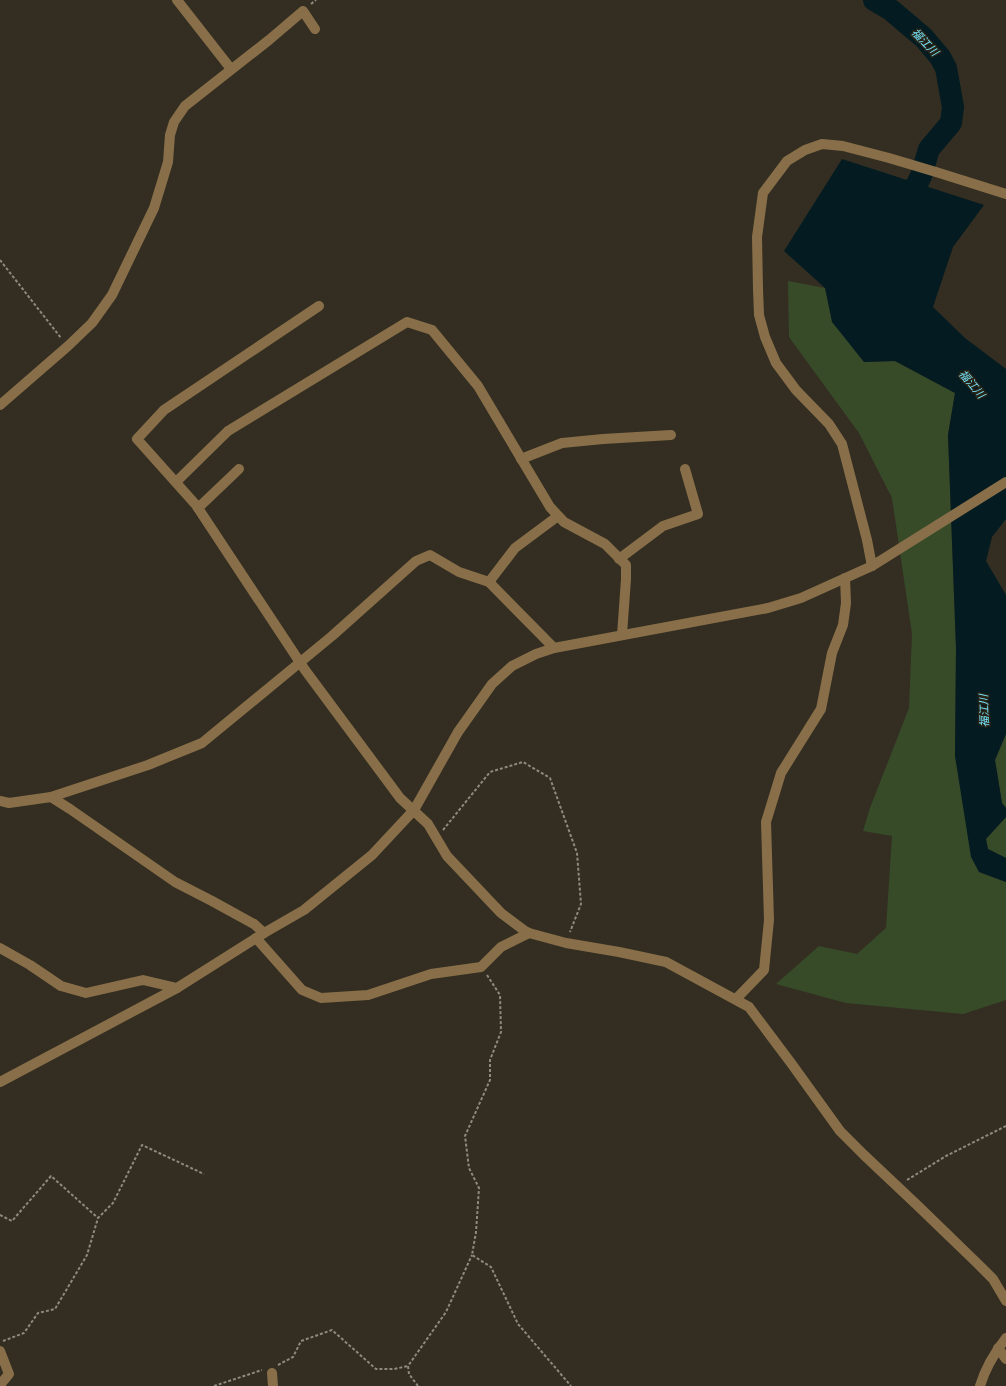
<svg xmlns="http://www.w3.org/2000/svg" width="1006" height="1386" viewBox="0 0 1006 1386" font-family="Mulish,'Noto Sans JP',sans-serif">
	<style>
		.green { fill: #374b29 }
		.water { fill: #041c21 }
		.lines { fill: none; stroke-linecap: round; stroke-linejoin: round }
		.river { stroke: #041c21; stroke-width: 22 }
		.path { stroke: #8e8a80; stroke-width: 2; stroke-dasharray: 3 2; stroke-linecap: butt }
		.minor { stroke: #886f49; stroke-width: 10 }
		.labels { text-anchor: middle; stroke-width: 3; stroke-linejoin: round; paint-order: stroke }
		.water-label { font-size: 11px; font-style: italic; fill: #75e8ff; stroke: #292418 }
	</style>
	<rect width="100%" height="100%" fill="#332e21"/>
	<g class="green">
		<path d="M788,281L825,288L833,322L864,362L895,361L955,393L948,435L956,648L955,756L979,872L1006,882V1000L963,1014L846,1003L776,984L819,946L857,954L886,928L892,836L863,831L870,808L909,708L912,634L892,498L859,433L789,337Z"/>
		<path d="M1006,734V808L1002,803L995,760Z"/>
		<path d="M1006,817V858L988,849L986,839Z"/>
	</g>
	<path class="water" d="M842,159L984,205L953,247L933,307L965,338L1006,369V519L992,537L986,561L1006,595V734L995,760L1002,803L1006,808V817L986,839L988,849L1006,858V882L979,872L971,857L955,756L956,648L948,435L955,393L895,361L864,362L832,322L825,288L784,251Z"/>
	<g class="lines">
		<path class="river" d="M874,0L891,10L924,38L940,57L946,68L953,107L951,123L929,149L921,176L904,210"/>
		<g class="path">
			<path d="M311,4L316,0"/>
			<path d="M0,260L61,338"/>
			<path d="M443,830L490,772L523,762L550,778L577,853L581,904L570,932"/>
			<path d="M487,975L500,995L501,1032L490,1060V1080L465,1136L469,1168L479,1188L476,1232L472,1255L491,1267L518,1324L571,1386"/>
			<path d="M907,1180L946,1156L1006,1126"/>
			<path d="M0,1215L12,1221L51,1176L98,1218"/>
			<path d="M3,1341L24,1333L38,1313L55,1309L87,1255L98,1218L113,1203L142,1145L204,1174"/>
			<path d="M278,1365L293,1357L301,1341L332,1330L376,1369H394L408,1366"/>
			<path d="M214,1386L262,1370"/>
			<path d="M418,1386L409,1374L408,1366L446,1312L472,1255"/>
		</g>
		<g class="minor">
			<path d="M177,0L231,69"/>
			<path d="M319,306L164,410L137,439L196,505L305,670L400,798L428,824L447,856L501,913L525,931L529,933L566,943L619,952L666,962L749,1007L791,1063L840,1131L864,1155L917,1205L978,1264L993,1279L1006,1301"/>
			<path d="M0,405L68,346L92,323L112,295L154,208L168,162L170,135L174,122L185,106L269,40L303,11L315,29"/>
			<path d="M521,459L562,443L603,439L671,435"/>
			<path d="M176,482L228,431L407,322L432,330L478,386L550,507L564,522L605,544L626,565V579L622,635"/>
			<path d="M198,508L239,469"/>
			<path d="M619,559L663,526L698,514L685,469"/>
			<path d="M872,566L867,540L842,444L829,424L796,390L776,363L765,337L759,315L758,289L757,237L763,193L787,161L805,150L822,144L843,146L889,158L936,172L1006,194"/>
			<path d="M489,582L515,548L558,516"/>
			<path d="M51,797L70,809L175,882L212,901L254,924L264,933"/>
			<path d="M0,801L9,803L51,797L148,765L202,743L332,636L416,561L430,555L459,572L489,582L554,648"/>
			<path d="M256,938L302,990L321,998L368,995L431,974L481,967L501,947L529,933"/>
			<path d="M0,948L30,965L61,986L86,993L143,980L177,988"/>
			<path d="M736,999L764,970L769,920L766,822L781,773L821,709L832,653L843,625L846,603L845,578"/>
			<path d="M0,1082L177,988L264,933L304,910L372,855L414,810L458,732L492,684L512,666L536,654L554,648L768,608L801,598L872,566L1006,482"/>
			<path d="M998,1348L1006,1359"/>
			<path d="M0,1351L9,1374L0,1385"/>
			<path d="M272,1373L273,1386"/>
			<path d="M980,1386C985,1369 995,1352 1006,1338"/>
		</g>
	</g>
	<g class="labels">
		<g class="water-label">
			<text transform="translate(925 42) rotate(46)" y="4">福江川</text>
			<text transform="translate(972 384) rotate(50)" y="4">福江川</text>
			<text transform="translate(984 711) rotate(-92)" y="4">福江川</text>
		</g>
	</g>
</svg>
